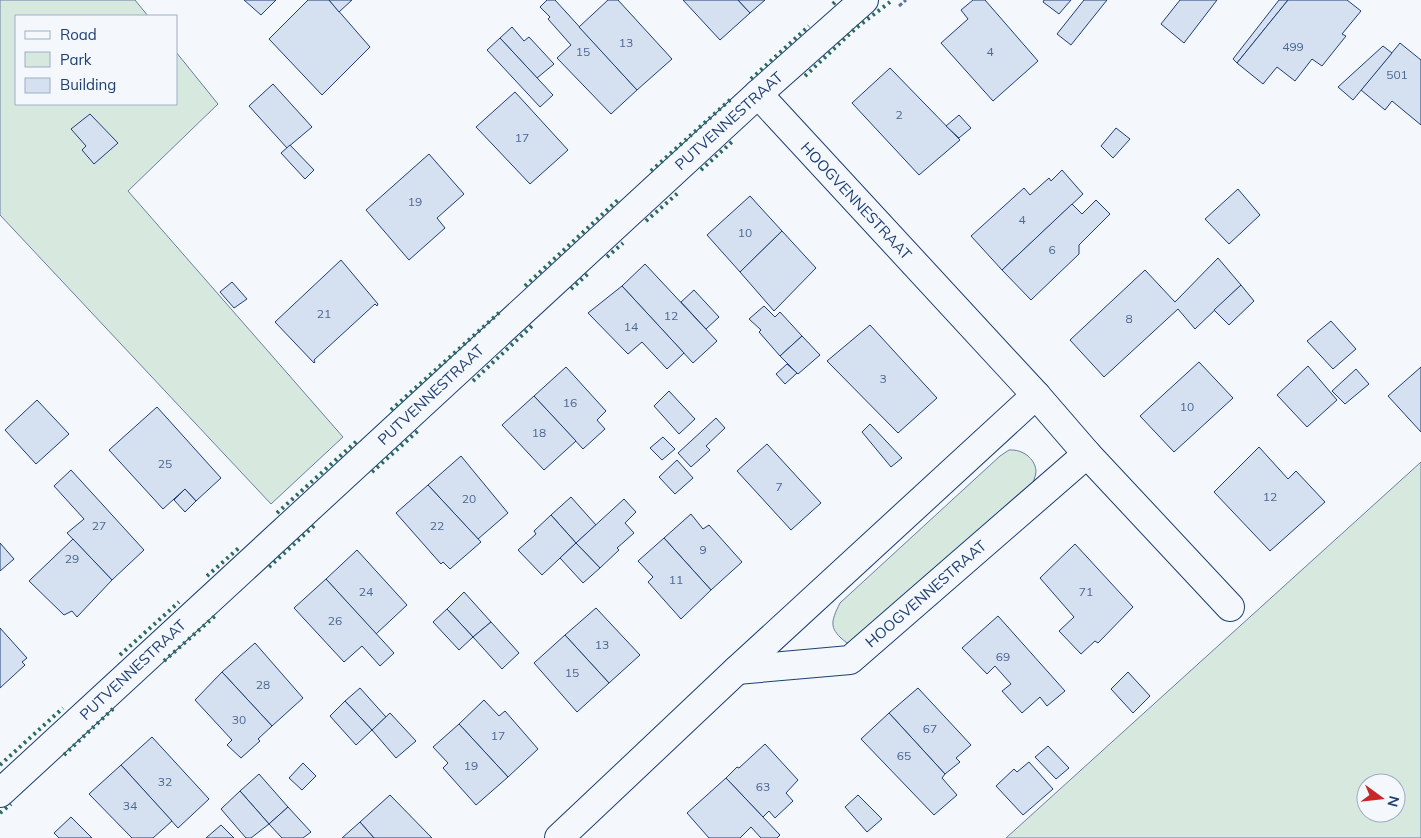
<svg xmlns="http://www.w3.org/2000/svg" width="1421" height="838" viewBox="0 0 1421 838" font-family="Mulish,sans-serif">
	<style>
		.green { fill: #d7e8df; stroke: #687fa3; fill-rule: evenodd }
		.building { fill: #d5e0f0; stroke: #1d3f73 }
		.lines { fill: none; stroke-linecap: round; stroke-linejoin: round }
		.minor-casing { stroke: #1d3f73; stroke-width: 30 }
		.path { stroke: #5e769c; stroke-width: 3; stroke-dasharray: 4 2.5; stroke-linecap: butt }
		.minor { stroke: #f4f7fb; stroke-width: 28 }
		.hedge { stroke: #2c6c60; stroke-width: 4; stroke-dasharray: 2.5 4; stroke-linecap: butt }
		.labels { text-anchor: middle; stroke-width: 4; stroke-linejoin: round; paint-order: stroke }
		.number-label { font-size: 12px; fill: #4b6792 }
		.street-label { font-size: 15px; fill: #1d3f73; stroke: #f4f7fb }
	</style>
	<rect width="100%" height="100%" fill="#f4f7fb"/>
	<g class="green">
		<path d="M0,0H135L148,16H16V104H176V52L218,104L128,191L343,437L271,504L0,215Z"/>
		<path d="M1009,450C1022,449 1035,458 1036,471C1036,475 1034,479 1033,483L859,639L847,643C829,629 830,623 840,603L1000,456Z"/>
		<path d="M1421,462V838H1006ZM1366,783H1396V813H1366Z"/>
	</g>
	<g class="building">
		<path d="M244,0H276L261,15Z"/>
		<path d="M308,0H329L370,47L322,95L269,39Z"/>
		<path d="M329,0H352L339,12Z"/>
		<path d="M547,0H555L637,90L611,114L557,58L571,45L548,19L550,17L540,7Z"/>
		<path d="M608,0H618L672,59L637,90L579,27Z"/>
		<path d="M683,0H738L750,13L720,40Z"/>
		<path d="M738,0H765L750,13Z"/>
		<path d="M973,0H985L1038,61L993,101L941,43L968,19L961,10Z"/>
		<path d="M1044,0H1071L1059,14L1043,2Z"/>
		<path d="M1084,0H1107L1071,45L1057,34Z"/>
		<path d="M1180,0H1217L1184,43L1161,24Z"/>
		<path d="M1279,0H1288L1237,63L1233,59Z"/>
		<path d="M1288,0H1347L1361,11L1342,34L1346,36L1322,66L1312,59L1295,81L1277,67L1263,84L1237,63Z"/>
		<path d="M512,27L524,41L529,37L554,64L537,78L500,38Z"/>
		<path d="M500,38L553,95L540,107L487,50Z"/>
		<path d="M1400,43L1421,60V125L1392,101L1385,110L1361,90Z"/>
		<path d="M1383,46L1392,53L1353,100L1338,87Z"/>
		<path d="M890,68L960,140L919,175L852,103Z"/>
		<path d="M273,84L312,127L287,148L249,106Z"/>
		<path d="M515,92L568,150L530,184L476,127Z"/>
		<path d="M90,114L118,143L94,164L82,150L86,146L71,129Z"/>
		<path d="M959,115L971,128L959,138L946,126Z"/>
		<path d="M1116,128L1130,139L1113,158L1101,146Z"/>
		<path d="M290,145L314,170L305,179L281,153Z"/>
		<path d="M429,154L464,194L437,218L445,228L409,260L366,210Z"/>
		<path d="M1062,170L1083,194L1002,270L971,236L1024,188L1030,195L1049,178L1051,181Z"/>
		<path d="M1238,189L1260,215L1229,244L1205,219Z"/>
		<path d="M750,196L782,231L740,272L707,235Z"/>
		<path d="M1096,200L1110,214L1079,245V254L1031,300L1002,270L1072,204L1082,214Z"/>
		<path d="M782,231L816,268L774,311L740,272Z"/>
		<path d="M1218,258L1241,285L1195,329L1178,309L1104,377L1070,340L1145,270L1175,302Z"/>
		<path d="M341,260L378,304L377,306L375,304L314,360L315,362L314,363L275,322Z"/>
		<path d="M645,264L717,341L693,363L622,286Z"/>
		<path d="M232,282L247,299L234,308L220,292Z"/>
		<path d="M1241,285L1254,301L1229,325L1214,310Z"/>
		<path d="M622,286L684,353L667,369L642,342L628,354L588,313Z"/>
		<path d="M694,290L719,317L706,329L681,302Z"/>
		<path d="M764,306L775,317L780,312L802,336L780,356L759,332L761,330L749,319Z"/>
		<path d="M1331,321L1356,349L1333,369L1307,341Z"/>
		<path d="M870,325L937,398L898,433L827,361Z"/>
		<path d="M802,336L820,355L798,374L780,356Z"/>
		<path d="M1199,362L1233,398L1174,452L1140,416Z"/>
		<path d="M787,364L797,373L785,384L776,374Z"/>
		<path d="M1308,366L1337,400L1307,427L1277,395Z"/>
		<path d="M566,367L606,411L597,420L605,429L583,449L534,396Z"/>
		<path d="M1421,367V432L1388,396Z"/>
		<path d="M1356,369L1369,384L1345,404L1332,391Z"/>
		<path d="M669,391L695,419L679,434L654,406Z"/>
		<path d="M534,396L576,441L544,470L502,425Z"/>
		<path d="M37,400L69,434L36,464L5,430Z"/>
		<path d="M157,407L221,478L196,501L185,489L163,509L109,450Z"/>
		<path d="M716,418L725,428L706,446L710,450L691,467L678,453Z"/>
		<path d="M870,424L902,458L891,467L862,432Z"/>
		<path d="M663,437L675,449L662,460L650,448Z"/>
		<path d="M767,444L821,503L791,530L737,471Z"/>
		<path d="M1259,447L1288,479L1296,471L1325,502L1270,551L1214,492Z"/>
		<path d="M461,456L508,513L478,539L428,485Z"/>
		<path d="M677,460L693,478L675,494L659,477Z"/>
		<path d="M71,470L144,550L112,580L67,533L84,519L54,486Z"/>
		<path d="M428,485L481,542L450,569L443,562L441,564L396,513Z"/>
		<path d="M185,489L196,501L185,512L174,500Z"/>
		<path d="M571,497L596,525L576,543L551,515Z"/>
		<path d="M624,499L636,512L625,523L634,533L617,548L619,550L600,568L576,543Z"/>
		<path d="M691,514L703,529L709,525L742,562L711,590L664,538Z"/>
		<path d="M551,515L576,543L542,575L518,550L536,534L534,531Z"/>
		<path d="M664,538L711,590L681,619L648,582L653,577L638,561Z"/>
		<path d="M73,539L112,580L77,617L72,611L64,615L29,581Z"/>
		<path d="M0,543L14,559L0,571Z"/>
		<path d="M576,543L600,568L583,583L560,558Z"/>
		<path d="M1075,544L1133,607L1098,643L1095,641L1081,654L1059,631L1074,617L1040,578Z"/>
		<path d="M357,550L407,605L376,634L326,579Z"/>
		<path d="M326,579L394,653L380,666L362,646L344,662L294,608Z"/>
		<path d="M464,592L491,622L473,637L447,609Z"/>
		<path d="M596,608L640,655L609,683L565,635Z"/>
		<path d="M447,609L473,637L459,650L433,622Z"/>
		<path d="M998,616L1065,691L1047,706L1040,697L1022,713L1002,691L1011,684L995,666L987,674L962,648Z"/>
		<path d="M491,622L519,653L502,669L473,637Z"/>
		<path d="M0,628L27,658L22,662L25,665L0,688Z"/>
		<path d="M565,635L609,683L577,712L534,663Z"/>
		<path d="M255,643L303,698L272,726L222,672Z"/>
		<path d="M222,672L272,726L258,739L260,741L241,758L227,745L232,740L195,700Z"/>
		<path d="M1128,672L1150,696L1133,713L1111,689Z"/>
		<path d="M360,688L386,717L372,730L345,701Z"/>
		<path d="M918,688L971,745L956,758L960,762L945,774L889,713Z"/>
		<path d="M484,700L499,716L505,711L538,749L508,777L459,724Z"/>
		<path d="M345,701L372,730L356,745L330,716Z"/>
		<path d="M390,713L416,741L396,758L372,730Z"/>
		<path d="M889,713L945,774L942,778L957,795L934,815L861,739Z"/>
		<path d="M459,724L508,777L476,805L443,768L448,763L433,747Z"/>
		<path d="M152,737L209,799L178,828L121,765Z"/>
		<path d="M765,744L798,780L786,793L793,801L775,818L769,811L763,817L726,778L737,767L739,768Z"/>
		<path d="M1048,746L1069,768L1056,779L1035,757Z"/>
		<path d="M1029,762L1053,789L1023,815L996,786L1014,769L1017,772Z"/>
		<path d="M303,763L316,776L302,790L289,778Z"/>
		<path d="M121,765L172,821L153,838H132L89,794Z"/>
		<path d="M259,774L288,807L269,824L240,791Z"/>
		<path d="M726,778L780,835L777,838H761L751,827L740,838H709L687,813Z"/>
		<path d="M240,791L269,824L251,838H246L221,809Z"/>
		<path d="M390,795L432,838H374L360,822Z"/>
		<path d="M858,795L882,819L867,832L845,807Z"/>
		<path d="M288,807L311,832L303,838H282L269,824Z"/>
		<path d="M71,817L92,838H59L54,833Z"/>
		<path d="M360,822L374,838H342Z"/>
		<path d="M221,825L234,838H206Z"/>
	</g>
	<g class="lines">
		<defs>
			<g id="minor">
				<path d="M758,94L1036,395L1087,454L1230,607"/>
				<path d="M737,670L850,660L1087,454"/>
				<path d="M0,793L758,94L864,0"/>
				<path d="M559,838L737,670L1036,395"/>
			</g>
		</defs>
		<use href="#minor" class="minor-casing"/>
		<path class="path" d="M899,6L906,0"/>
		<use href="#minor" class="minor"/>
		<g class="hedge">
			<path d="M833,4L837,0"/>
			<path d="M805,76L856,28L890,2"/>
			<path d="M751,79L809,26"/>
			<path d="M701,170L734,140"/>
			<path d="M651,171L731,99"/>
			<path d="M646,221L678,193"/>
			<path d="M607,257L623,243"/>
			<path d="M525,286L620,198"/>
			<path d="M571,289L590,272"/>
			<path d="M473,381L533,325"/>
			<path d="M391,410L501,311"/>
			<path d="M372,472L420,429"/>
			<path d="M277,513L358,440"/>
			<path d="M269,567L316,524"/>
			<path d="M207,576L240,547"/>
			<path d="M120,655L179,602"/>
			<path d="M164,661L215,616"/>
			<path d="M64,755L116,706"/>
			<path d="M0,765L63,708"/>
			<path d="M0,813L11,804"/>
		</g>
	</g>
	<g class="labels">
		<g class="number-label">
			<text x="626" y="47">13</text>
			<text x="1293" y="51">499</text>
			<text x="583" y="56">15</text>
			<text x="990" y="56">4</text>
			<text x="1397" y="79">501</text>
			<text x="899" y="119">2</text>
			<text x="522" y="142">17</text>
			<text x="415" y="206">19</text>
			<text x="1022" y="224">4</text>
			<text x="745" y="237">10</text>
			<text x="1052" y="254">6</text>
			<text x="324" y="318">21</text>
			<text x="671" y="320">12</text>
			<text x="1129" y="323">8</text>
			<text x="631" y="331">14</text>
			<text x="883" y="383">3</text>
			<text x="570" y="407">16</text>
			<text x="1187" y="411">10</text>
			<text x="539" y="437">18</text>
			<text x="165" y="468">25</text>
			<text x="779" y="491">7</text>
			<text x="1270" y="501">12</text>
			<text x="469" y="503">20</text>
			<text x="99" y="530">27</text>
			<text x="437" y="530">22</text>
			<text x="703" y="554">9</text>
			<text x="72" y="563">29</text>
			<text x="676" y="584">11</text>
			<text x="366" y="596">24</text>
			<text x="1086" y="596">71</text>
			<text x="335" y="625">26</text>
			<text x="602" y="649">13</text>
			<text x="1003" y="661">69</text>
			<text x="572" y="677">15</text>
			<text x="263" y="689">28</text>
			<text x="239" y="724">30</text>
			<text x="930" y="733">67</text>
			<text x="498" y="740">17</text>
			<text x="904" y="760">65</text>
			<text x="471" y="770">19</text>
			<text x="165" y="786">32</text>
			<text x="763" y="791">63</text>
			<text x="130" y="810">34</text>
		</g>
		<g class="street-label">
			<text transform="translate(729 121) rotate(-42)" y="5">PUTVENNESTRAAT</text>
			<text transform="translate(856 201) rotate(47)" y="5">HOOGVENNESTRAAT</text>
			<text transform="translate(431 395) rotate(-43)" y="5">PUTVENNESTRAAT</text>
			<text transform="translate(926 594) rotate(-41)" y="5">HOOGVENNESTRAAT</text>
			<text transform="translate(133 670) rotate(-43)" y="5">PUTVENNESTRAAT</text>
		</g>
	</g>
	<rect x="15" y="15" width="162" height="90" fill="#f4f7fb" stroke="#9eadc5"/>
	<rect x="25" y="31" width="25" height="8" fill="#f4f7fb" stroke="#9eadc5"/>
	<text x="60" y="40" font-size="15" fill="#1d3f73">Road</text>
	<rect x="25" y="52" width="25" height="15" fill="#d7e8df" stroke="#9eadc5"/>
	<text x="60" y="65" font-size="15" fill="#1d3f73">Park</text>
	<rect x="25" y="78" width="25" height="15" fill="#d5e0f0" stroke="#9eadc5"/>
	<text x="60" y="90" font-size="15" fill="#1d3f73">Building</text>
	<g transform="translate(1381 798) rotate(105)"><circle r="24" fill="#f4f7fb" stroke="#9eadc5"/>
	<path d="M0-4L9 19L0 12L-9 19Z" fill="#c62828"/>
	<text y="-8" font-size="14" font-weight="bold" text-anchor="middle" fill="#1d3f73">N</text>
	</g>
</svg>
